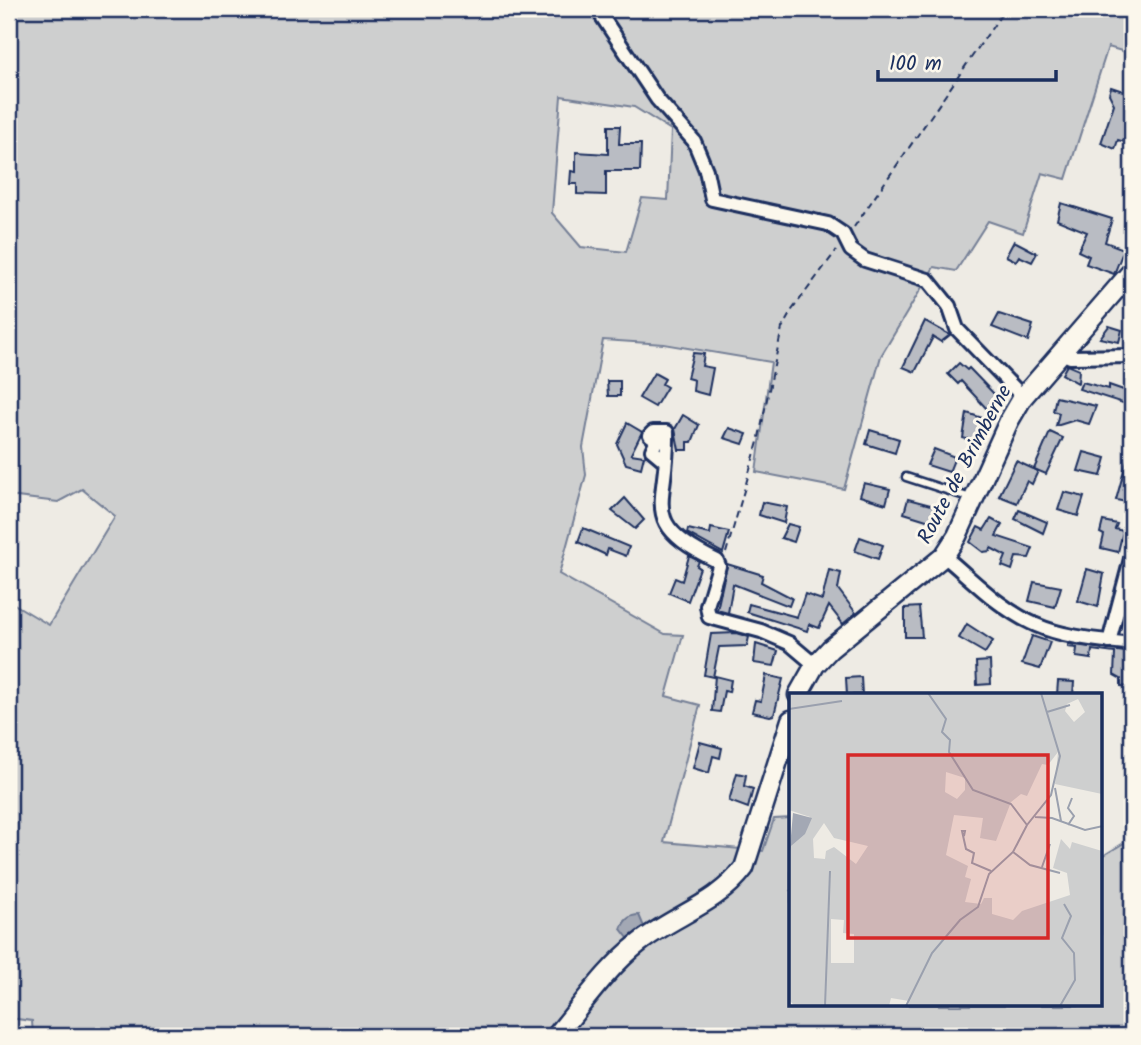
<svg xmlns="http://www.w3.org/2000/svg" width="1141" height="1045" viewBox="0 0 1141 1045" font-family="Kalam,sans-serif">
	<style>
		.green { fill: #cecfcf; stroke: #747f96; stroke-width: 2; fill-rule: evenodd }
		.water { fill: #a3a8b4; stroke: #6d7892; stroke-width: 2 }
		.building { fill: #b9bcc3; stroke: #1b2f5e; stroke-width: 2 }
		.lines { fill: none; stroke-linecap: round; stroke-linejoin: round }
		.lane-casing { stroke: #1b2f5e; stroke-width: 11 }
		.street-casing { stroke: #1b2f5e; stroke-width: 18 }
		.secondary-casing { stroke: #1b2f5e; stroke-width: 23 }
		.path { stroke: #1b2f5e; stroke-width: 2; stroke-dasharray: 7 5; stroke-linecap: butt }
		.lane { stroke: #fbf7ec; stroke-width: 6 }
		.street { stroke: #fbf7ec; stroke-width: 12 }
		.secondary { stroke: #fbf7ec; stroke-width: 18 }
		.labels { text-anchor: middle; stroke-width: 6; stroke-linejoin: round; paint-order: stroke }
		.street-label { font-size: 21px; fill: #1b2f5e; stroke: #fbf7ec }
		.inset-road { fill: none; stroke: #9aa0ae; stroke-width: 2 }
		.view { fill: #d62828; fill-opacity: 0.15; stroke: #d62828; stroke-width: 3.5 }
		.inset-edge { fill: none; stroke: #1b2f5e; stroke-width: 3.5 }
	</style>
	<rect width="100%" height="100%" fill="#eeebe4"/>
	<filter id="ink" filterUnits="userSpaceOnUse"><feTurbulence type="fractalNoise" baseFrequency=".0143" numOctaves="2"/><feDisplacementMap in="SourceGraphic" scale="14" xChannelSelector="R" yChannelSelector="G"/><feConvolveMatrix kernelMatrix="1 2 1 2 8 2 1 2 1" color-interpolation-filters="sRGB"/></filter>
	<g filter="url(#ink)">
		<path class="green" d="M9,9H1132V54L1108,47L1066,179L1042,173L1023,233L988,221L956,271L934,267L881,356L844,489L756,472L771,362L664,344L603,340L583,447L586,475L559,574L665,634L683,635L666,696L700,705L664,842L763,851L774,819L791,818V1005H1101V857L1132,838V1036H33L32,1021L9,1018V601L49,625L115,516L82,489L58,502L9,496ZM561,96L634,107L671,130L668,200L642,198L626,252L581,247L552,213Z"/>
		<path class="water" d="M639,915L644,927L628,938L621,929C624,920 629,915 639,915Z"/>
		<g class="building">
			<path d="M1111,87L1132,94V144L1118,140L1115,149L1101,143L1114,104L1109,94Z"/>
			<path d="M608,126H620L619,144H641L640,171H606V195L577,194V184H570L571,171L576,172V152L608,154Z"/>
			<path d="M1061,203L1112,219L1105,242L1124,249L1114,274L1086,264L1089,256L1078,251L1087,232L1057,220Z"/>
			<path d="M1014,241L1037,253L1032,262L1019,256L1016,261L1006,256Z"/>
			<path d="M999,314L1033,325L1028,341L992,327Z"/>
			<path d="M925,321L950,335L941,342L933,337L915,372L903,367Z"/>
			<path d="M1109,326L1122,330L1119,342L1100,338Z"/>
			<path d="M693,353L704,354L702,366L713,368L708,395L693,391L694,380L687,378Z"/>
			<path d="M959,363L967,370L969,368L998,398L987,409L961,381L958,384L948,374Z"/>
			<path d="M1067,365L1079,370L1078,383L1062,374Z"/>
			<path d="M654,373L665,379L662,384L667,387L655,407L639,398Z"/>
			<path d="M607,381H620V396H608Z"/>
			<path d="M1082,382L1109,389V385L1132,393V406L1079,389Z"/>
			<path d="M1056,397L1096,406L1089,424L1075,420L1056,426L1059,413L1053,411Z"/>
			<path d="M967,413L988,420L982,437L978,436L976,442L963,438Z"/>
			<path d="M683,415L699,425L692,442H688V450H679L675,429Z"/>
			<path d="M627,423L642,432L631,454L644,456L641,468L626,464L617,444Z"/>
			<path d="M729,428L747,434L743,444L724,438Z"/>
			<path d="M870,430L899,439L895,453L866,444Z"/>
			<path d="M1050,432L1063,438L1046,474L1034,469Z"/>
			<path d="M934,449L955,457L949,472L927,465Z"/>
			<path d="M1084,452L1106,458L1101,476L1078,471Z"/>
			<path d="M1128,456H1132V503L1116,500Z"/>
			<path d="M1016,461L1038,471L1032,484L1027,481L1017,503L999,496Z"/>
			<path d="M864,483L890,489L886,504L860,496Z"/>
			<path d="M1064,492L1084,497L1078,516L1058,510Z"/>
			<path d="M625,498L644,520L635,529L612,511Z"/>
			<path d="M908,499L938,507L933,522L904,513Z"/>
			<path d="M762,502L787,507L784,523L759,515Z"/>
			<path d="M1019,510L1047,522L1043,533L1015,519Z"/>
			<path d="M991,519L1002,525L996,536L1033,548L1029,558L1016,557L1012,570L1002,566L1006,556L991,548L990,551L983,552L970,542L978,527L984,530Z"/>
			<path d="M1103,521L1117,524L1115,529L1123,531L1118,552L1101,548L1104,535L1100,533Z"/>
			<path d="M788,524L799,527L794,542L781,538Z"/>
			<path d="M583,528L629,547L626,556L608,549L606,555L578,542Z"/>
			<path d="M711,528L729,532L723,553L687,533L688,529L710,534Z"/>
			<path d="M860,537L883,545L878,559L855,551Z"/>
			<path d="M689,556L699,561L697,566L700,568L688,601L669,593L675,578L682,581Z"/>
			<path d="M727,564L763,575L761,582L792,598L789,606L733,584L728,613L717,610Z"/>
			<path d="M1087,569L1104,574L1098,607L1078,601Z"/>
			<path d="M829,570L841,573L838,589L856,613L843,624L829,606L819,628L809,624L807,631L747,612L749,604L797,617L805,594L822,600Z"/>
			<path d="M1034,582L1061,587L1055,607L1029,601Z"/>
			<path d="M919,607L922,637H905V608Z"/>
			<path d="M967,624L993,641L985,653L959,638Z"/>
			<path d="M736,633L749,637L747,646L719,647L713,677L704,675L711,634Z"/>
			<path d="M1032,636L1050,642L1040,669L1022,664Z"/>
			<path d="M756,644L778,651L774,666L754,663Z"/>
			<path d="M1068,644L1132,653V687L1121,686V679L1114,675L1115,653L1092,650L1091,659L1076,657L1077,648L1068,647Z"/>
			<path d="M990,661L991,684L977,685L976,662Z"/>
			<path d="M766,675L783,679L774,715L770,716L752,712L755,700L761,701Z"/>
			<path d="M715,676L731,680L729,692L724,691L720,712L712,711Z"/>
			<path d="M861,677L862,695H847L846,678Z"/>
			<path d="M1058,681L1074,682L1073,695H1057Z"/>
			<path d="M700,742L722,748L720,758L713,756L709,773L693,768Z"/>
			<path d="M737,773L746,775L744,786L753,789L748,808L729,801Z"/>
		</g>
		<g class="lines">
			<defs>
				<path id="lane" d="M906,477L971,498"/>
				<g id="street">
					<path d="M597,9L657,99L694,141L706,170L712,199L828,224L843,234L851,250L865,260L928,280L949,306L957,329L1023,397"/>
					<path d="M1062,353L1070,357L1132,356"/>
					<path d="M664,460L652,450L657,440L650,435L653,432H667C669,504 635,522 717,561L719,566L707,606L709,617L761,631L789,643L815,665"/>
					<path d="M944,556C973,580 1001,610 1036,625C1066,638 1100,640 1132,644"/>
					<path d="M1109,642L1132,555"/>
				</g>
				<g id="secondary">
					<path d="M798,695L815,665L830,649L944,556L957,536L1009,421L1023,397L1132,271"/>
					<path d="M556,1036C582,1005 607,968 639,943C674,915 716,905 744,868L791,720"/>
				</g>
			</defs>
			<use href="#lane" class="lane-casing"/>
			<use href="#street" class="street-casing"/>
			<use href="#secondary" class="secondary-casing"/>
			<g class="path">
				<path d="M854,227L1005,9"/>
				<path d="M726,553L758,442L782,328L792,310L836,251"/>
			</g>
			<use href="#lane" class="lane"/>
			<use href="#street" class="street"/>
			<use href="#secondary" class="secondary"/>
		</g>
	</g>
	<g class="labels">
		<g class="street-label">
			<text transform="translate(964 464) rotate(-62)" y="7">Route de Brimberne</text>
		</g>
	</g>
	<g transform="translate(789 693)">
		<rect width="313" height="313" fill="#eeebe4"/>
		<path d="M0,0H313V101L266,91L269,59L259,72L253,71L238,103L232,101L222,109L207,148L191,145L194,125L165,122L157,162L179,173L176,184L182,186L176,209L192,211L195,205H203V221L224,227L233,218L281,202L278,180L264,175L272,146L281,156L283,149L313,158V313H119L120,308L102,305L100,313H6L0,307V165L2,153L21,124L0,117ZM289,6L296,19L285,29L276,18L278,11ZM157,79L176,85V97L168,106L156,99ZM35,130L45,145L79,153L67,171L45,154L37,158L36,166L25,165L24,146ZM42,226L55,227L54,240L65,241V270H42Z" fill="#cecfcf" fill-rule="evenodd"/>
		<path d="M4,120L23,125L16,141L2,153L0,165Z" fill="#a3a8b4"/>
		<path class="inset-road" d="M139,0L157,26L153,39L161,47L160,59L184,97L222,111L238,132M0,16L53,8M258,19L281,12M266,95L272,128M246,124L263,125L296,137L314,133M279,132L285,123L279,115L283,105M175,143L176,138H173L177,156L185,160L183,170L202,178M224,159L241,172L271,180M253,174L261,151M36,313L41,178M117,313L143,260L171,227L189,214L200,181L224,159L238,132L262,102L271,63L252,0M271,313L286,287L285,260L273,245L282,223L275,211"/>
		<path class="view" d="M59,62H259V245H59Z"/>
		<rect width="313" height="313" class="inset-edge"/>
	</g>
	<rect width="1141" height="1045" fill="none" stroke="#fbf7ec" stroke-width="35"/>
	<rect x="18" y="18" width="1106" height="1010" fill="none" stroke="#1b2f5e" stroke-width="2.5" filter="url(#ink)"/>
	<path d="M878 70v10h178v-10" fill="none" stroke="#1b2f5e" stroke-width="3.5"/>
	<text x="889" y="70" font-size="21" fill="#1b2f5e" stroke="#fbf7ec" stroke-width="5" paint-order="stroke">100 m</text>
</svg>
